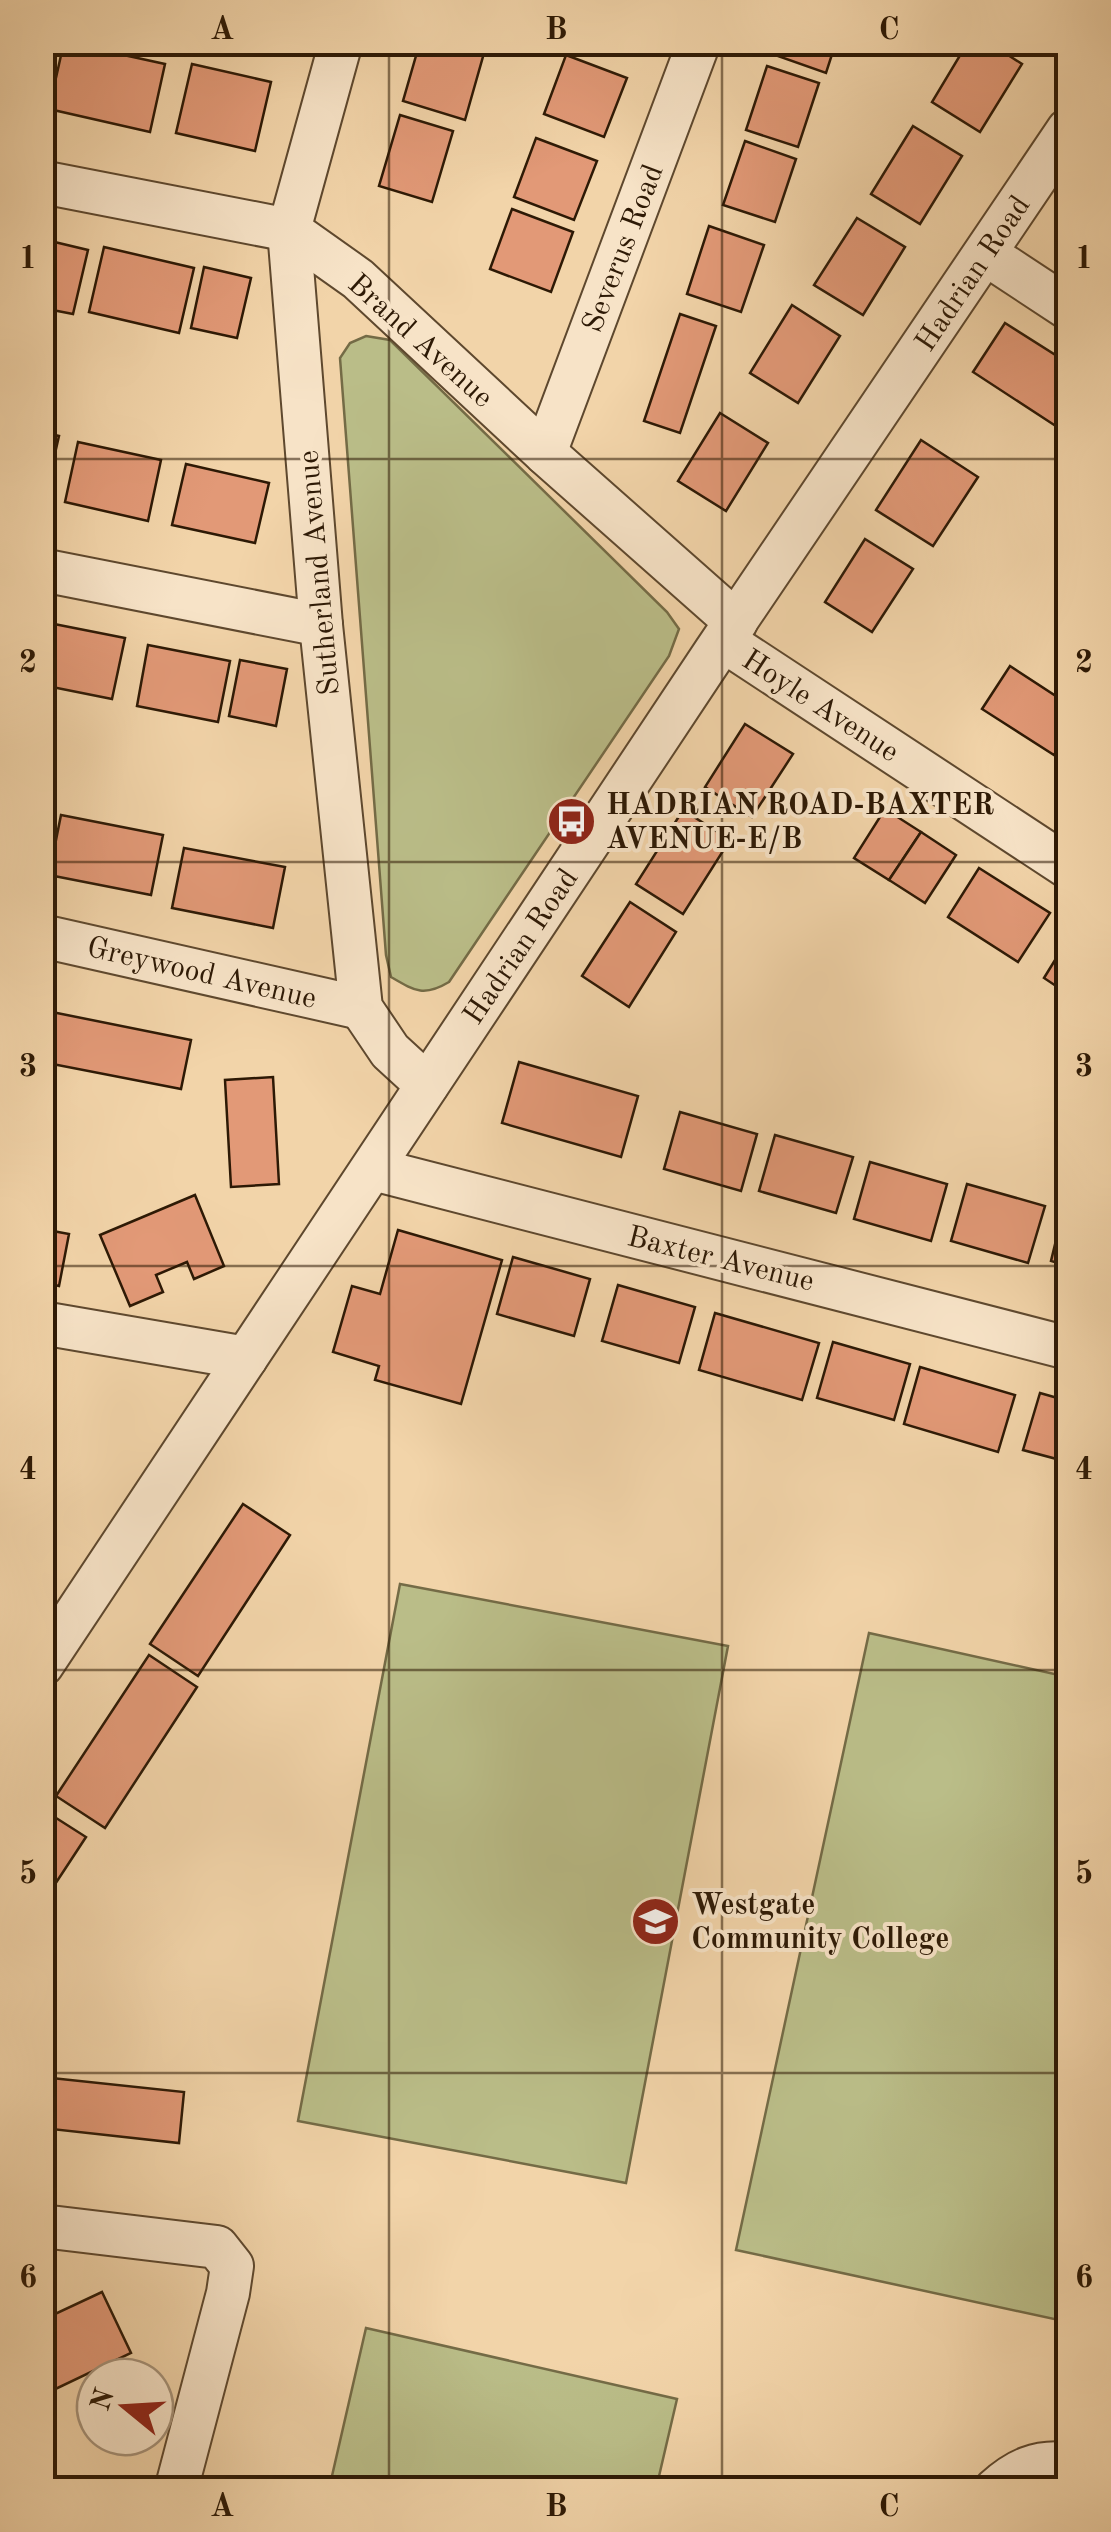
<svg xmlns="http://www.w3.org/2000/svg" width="1111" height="2532" viewBox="0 0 1111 2532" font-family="'Old Standard TT',serif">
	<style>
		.green { fill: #babd88; stroke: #746b46; stroke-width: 2.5 }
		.building { fill: #e29977; stroke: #2d1905; stroke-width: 2.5 }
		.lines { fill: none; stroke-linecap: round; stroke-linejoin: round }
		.minor-casing { stroke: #5e482e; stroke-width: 46 }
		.minor { stroke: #f7e3c7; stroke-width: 42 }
		.grid { fill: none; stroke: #2d1905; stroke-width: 2.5; stroke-opacity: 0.55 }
		.labels { text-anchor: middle; stroke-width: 8; stroke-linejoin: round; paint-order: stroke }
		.street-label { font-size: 30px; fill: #2d1905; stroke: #f7e3c7 }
		.poi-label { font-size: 30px; font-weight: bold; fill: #2d1905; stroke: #f7e3c7; text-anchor: start }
		.neatline { fill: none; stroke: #2d1905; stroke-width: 4 }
		.grid-label { font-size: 32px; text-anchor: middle; font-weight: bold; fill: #2d1905 }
	</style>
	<rect width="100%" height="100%" fill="#f2d4a9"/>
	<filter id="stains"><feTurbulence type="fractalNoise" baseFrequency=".002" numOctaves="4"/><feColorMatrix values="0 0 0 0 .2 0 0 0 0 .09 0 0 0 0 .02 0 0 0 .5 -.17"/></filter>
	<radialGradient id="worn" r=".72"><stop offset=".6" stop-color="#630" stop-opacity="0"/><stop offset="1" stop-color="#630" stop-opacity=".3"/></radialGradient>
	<g class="green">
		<path d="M366,336L390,340L667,612L679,629L669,656L449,982C424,997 415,991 391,977L386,955L340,358L350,343Z"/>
		<path d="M400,1584L728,1646L626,2183L298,2121Z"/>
		<path d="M869,1633L1068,1677V2322L736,2250Z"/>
		<path d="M366,2328L677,2399L656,2489H329Z"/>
	</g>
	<g class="building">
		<path d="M64,42L165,64L150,132L49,109Z"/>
		<path d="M420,42H449L484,53L465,120L403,101Z"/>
		<path d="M602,42H640L635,55Z"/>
		<path d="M779,42H836L826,73L775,55Z"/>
		<path d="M968,42H988L1022,64L980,132L932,102Z"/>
		<path d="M566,55L627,78L604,137L544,114Z"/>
		<path d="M192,64L271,82L255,151L176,133Z"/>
		<path d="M767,66L819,83L798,147L746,130Z"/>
		<path d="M400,115L453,131L432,202L379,186Z"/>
		<path d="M913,126L962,156L920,224L871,194Z"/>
		<path d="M536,138L597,161L574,220L514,197Z"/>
		<path d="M745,141L796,159L775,222L723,205Z"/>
		<path d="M512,209L573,232L551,292L490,269Z"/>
		<path d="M857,218L905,247L863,315L814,285Z"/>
		<path d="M709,226L764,245L741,312L687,294Z"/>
		<path d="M42,239L88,250L73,314L42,308Z"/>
		<path d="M104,247L194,268L179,333L89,312Z"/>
		<path d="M204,267L251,278L237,338L191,328Z"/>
		<path d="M792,305L840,336L798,403L750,373Z"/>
		<path d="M680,314L716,326L680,433L644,421Z"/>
		<path d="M1005,323L1068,363V434L973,372Z"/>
		<path d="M720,413L768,443L726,511L678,481Z"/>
		<path d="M42,432L59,436L45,497L42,496Z"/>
		<path d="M921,440L978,477L933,546L876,510Z"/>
		<path d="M78,442L161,460L148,521L65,502Z"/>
		<path d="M186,464L269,483L255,543L172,525Z"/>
		<path d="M865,539L913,569L872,632L825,602Z"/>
		<path d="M44,622L125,638L112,699L42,685Z"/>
		<path d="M148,645L230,661L218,722L137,706Z"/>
		<path d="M240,660L287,669L276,726L229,716Z"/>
		<path d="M1010,666L1068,704V733L1054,755L982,709Z"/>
		<path d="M745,724L793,754L752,817L705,787Z"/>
		<path d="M885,809L921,832L889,880L854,858Z"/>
		<path d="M683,810L730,840L683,914L636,884Z"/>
		<path d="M61,815L163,835L151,895L49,875Z"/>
		<path d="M921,832L956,855L925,903L889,880Z"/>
		<path d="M184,848L285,867L273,928L172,908Z"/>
		<path d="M979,868L1050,913L1018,962L948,917Z"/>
		<path d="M630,902L676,932L629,1007L582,976Z"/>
		<path d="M1068,939V994L1044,978Z"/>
		<path d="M42,1010L191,1040L181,1089L42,1062Z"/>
		<path d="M519,1062L638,1096L621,1157L502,1123Z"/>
		<path d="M273,1077L279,1184L231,1187L225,1080Z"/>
		<path d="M680,1112L757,1134L741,1191L664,1169Z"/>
		<path d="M775,1135L853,1157L836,1213L759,1191Z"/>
		<path d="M870,1162L947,1184L931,1241L854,1219Z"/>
		<path d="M967,1184L1045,1206L1028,1263L951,1241Z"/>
		<path d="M195,1195L224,1266L194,1279L187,1262L156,1275L163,1292L130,1306L100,1235Z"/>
		<path d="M1066,1199L1068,1200V1266L1051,1261Z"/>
		<path d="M42,1229L69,1234L59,1286L42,1282Z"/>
		<path d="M398,1230L502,1260L461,1404L375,1380L379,1366L333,1352L352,1286L380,1294Z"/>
		<path d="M513,1257L590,1279L574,1336L497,1314Z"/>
		<path d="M618,1285L695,1307L679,1363L602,1341Z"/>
		<path d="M715,1313L819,1343L802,1400L699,1370Z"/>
		<path d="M833,1342L910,1364L894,1420L817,1398Z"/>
		<path d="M920,1367L1015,1395L998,1452L904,1424Z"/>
		<path d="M1040,1393L1068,1401V1462L1023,1450Z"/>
		<path d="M243,1504L290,1535L198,1676L150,1644Z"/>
		<path d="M149,1655L197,1687L105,1828L56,1796Z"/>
		<path d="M42,1809L86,1837L42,1904Z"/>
		<path d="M42,2077L184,2092L179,2143L42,2128Z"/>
		<path d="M102,2292L131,2353L45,2394L42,2387V2320Z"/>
	</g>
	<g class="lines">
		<defs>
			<g id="minor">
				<path d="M341,42L289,230L321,625L361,1008L390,1051L427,1085"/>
				<path d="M42,182L289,230L358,279L545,453L736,622"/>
				<path d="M986,254L1068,308"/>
				<path d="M545,453L699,42"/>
				<path d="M42,570L321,625"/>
				<path d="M724,641L1068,867"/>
				<path d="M42,936L361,1008"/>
				<path d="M373,1169L1068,1348"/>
				<path d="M42,1323L246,1358"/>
				<path d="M42,1665L715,652L1068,130"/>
				<path d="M42,2226L217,2247L232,2266L228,2293L176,2490"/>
				<path d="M995,2490C1017,2470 1038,2460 1068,2464"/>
			</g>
		</defs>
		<use href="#minor" class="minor-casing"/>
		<use href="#minor" class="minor"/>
	</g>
	<path class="grid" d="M389,42V2490M722,42V2490M42,459H1068M42,862H1068M42,1266H1068M42,1670H1068M42,2073H1068"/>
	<defs>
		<symbol id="bus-disc" viewBox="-11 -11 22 22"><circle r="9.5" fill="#8f2418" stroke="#f7e3c7"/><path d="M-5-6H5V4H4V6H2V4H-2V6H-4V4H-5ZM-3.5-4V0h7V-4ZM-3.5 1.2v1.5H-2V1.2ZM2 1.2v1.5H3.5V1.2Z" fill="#fff"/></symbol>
		<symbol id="school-disc" viewBox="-11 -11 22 22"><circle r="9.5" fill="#8f2418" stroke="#f7e3c7"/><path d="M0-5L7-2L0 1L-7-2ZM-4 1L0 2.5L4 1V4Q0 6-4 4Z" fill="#fff"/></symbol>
	</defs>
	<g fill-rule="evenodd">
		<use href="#bus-disc" x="544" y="794" width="55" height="55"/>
		<use href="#school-disc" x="628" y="1894" width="55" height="55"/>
	</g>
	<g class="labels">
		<g class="street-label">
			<text transform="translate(622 248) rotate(-69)" y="10">Severus Road</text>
			<text transform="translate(972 273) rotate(-56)" y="10">Hadrian Road</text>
			<text transform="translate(421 340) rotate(42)" y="10">Brand Avenue</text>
			<text transform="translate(318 573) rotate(-95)" y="10">Sutherland Avenue</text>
			<text transform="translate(821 705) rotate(33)" y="10">Hoyle Avenue</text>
			<text transform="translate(520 946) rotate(-56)" y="10">Hadrian Road</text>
			<text transform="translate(202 972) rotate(13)" y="10">Greywood Avenue</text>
			<text transform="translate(721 1258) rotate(14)" y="10">Baxter Avenue</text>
		</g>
		<g class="poi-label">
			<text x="606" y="814">HADRIAN ROAD-BAXTER<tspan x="606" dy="34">AVENUE-E/B</tspan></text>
			<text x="691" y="1914">Westgate<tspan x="691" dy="34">Community College</tspan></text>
		</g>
	</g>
	<rect width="1111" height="2532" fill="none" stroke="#f2d4a9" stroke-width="110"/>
	<g transform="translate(125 2407) rotate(288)"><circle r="48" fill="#f7e3c7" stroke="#a69279" stroke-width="2.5"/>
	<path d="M0-8L18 38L0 25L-18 38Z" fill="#8f2418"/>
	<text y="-15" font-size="28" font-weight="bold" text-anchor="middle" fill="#2d1905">N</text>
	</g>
	<rect x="55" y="55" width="1001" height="2422" class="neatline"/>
	<g class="grid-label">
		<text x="222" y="39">A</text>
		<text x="556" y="39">B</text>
		<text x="889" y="39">C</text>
		<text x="28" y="268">1</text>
		<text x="1084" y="268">1</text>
		<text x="28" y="672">2</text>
		<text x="1084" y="672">2</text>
		<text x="28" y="1076">3</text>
		<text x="1084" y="1076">3</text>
		<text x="28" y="1479">4</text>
		<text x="1084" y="1479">4</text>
		<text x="28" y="1883">5</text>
		<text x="1084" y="1883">5</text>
		<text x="28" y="2287">6</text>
		<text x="1084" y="2287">6</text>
		<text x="222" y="2516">A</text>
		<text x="556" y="2516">B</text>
		<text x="889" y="2516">C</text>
	</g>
	<rect width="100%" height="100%" filter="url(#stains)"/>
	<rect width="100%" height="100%" fill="url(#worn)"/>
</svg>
